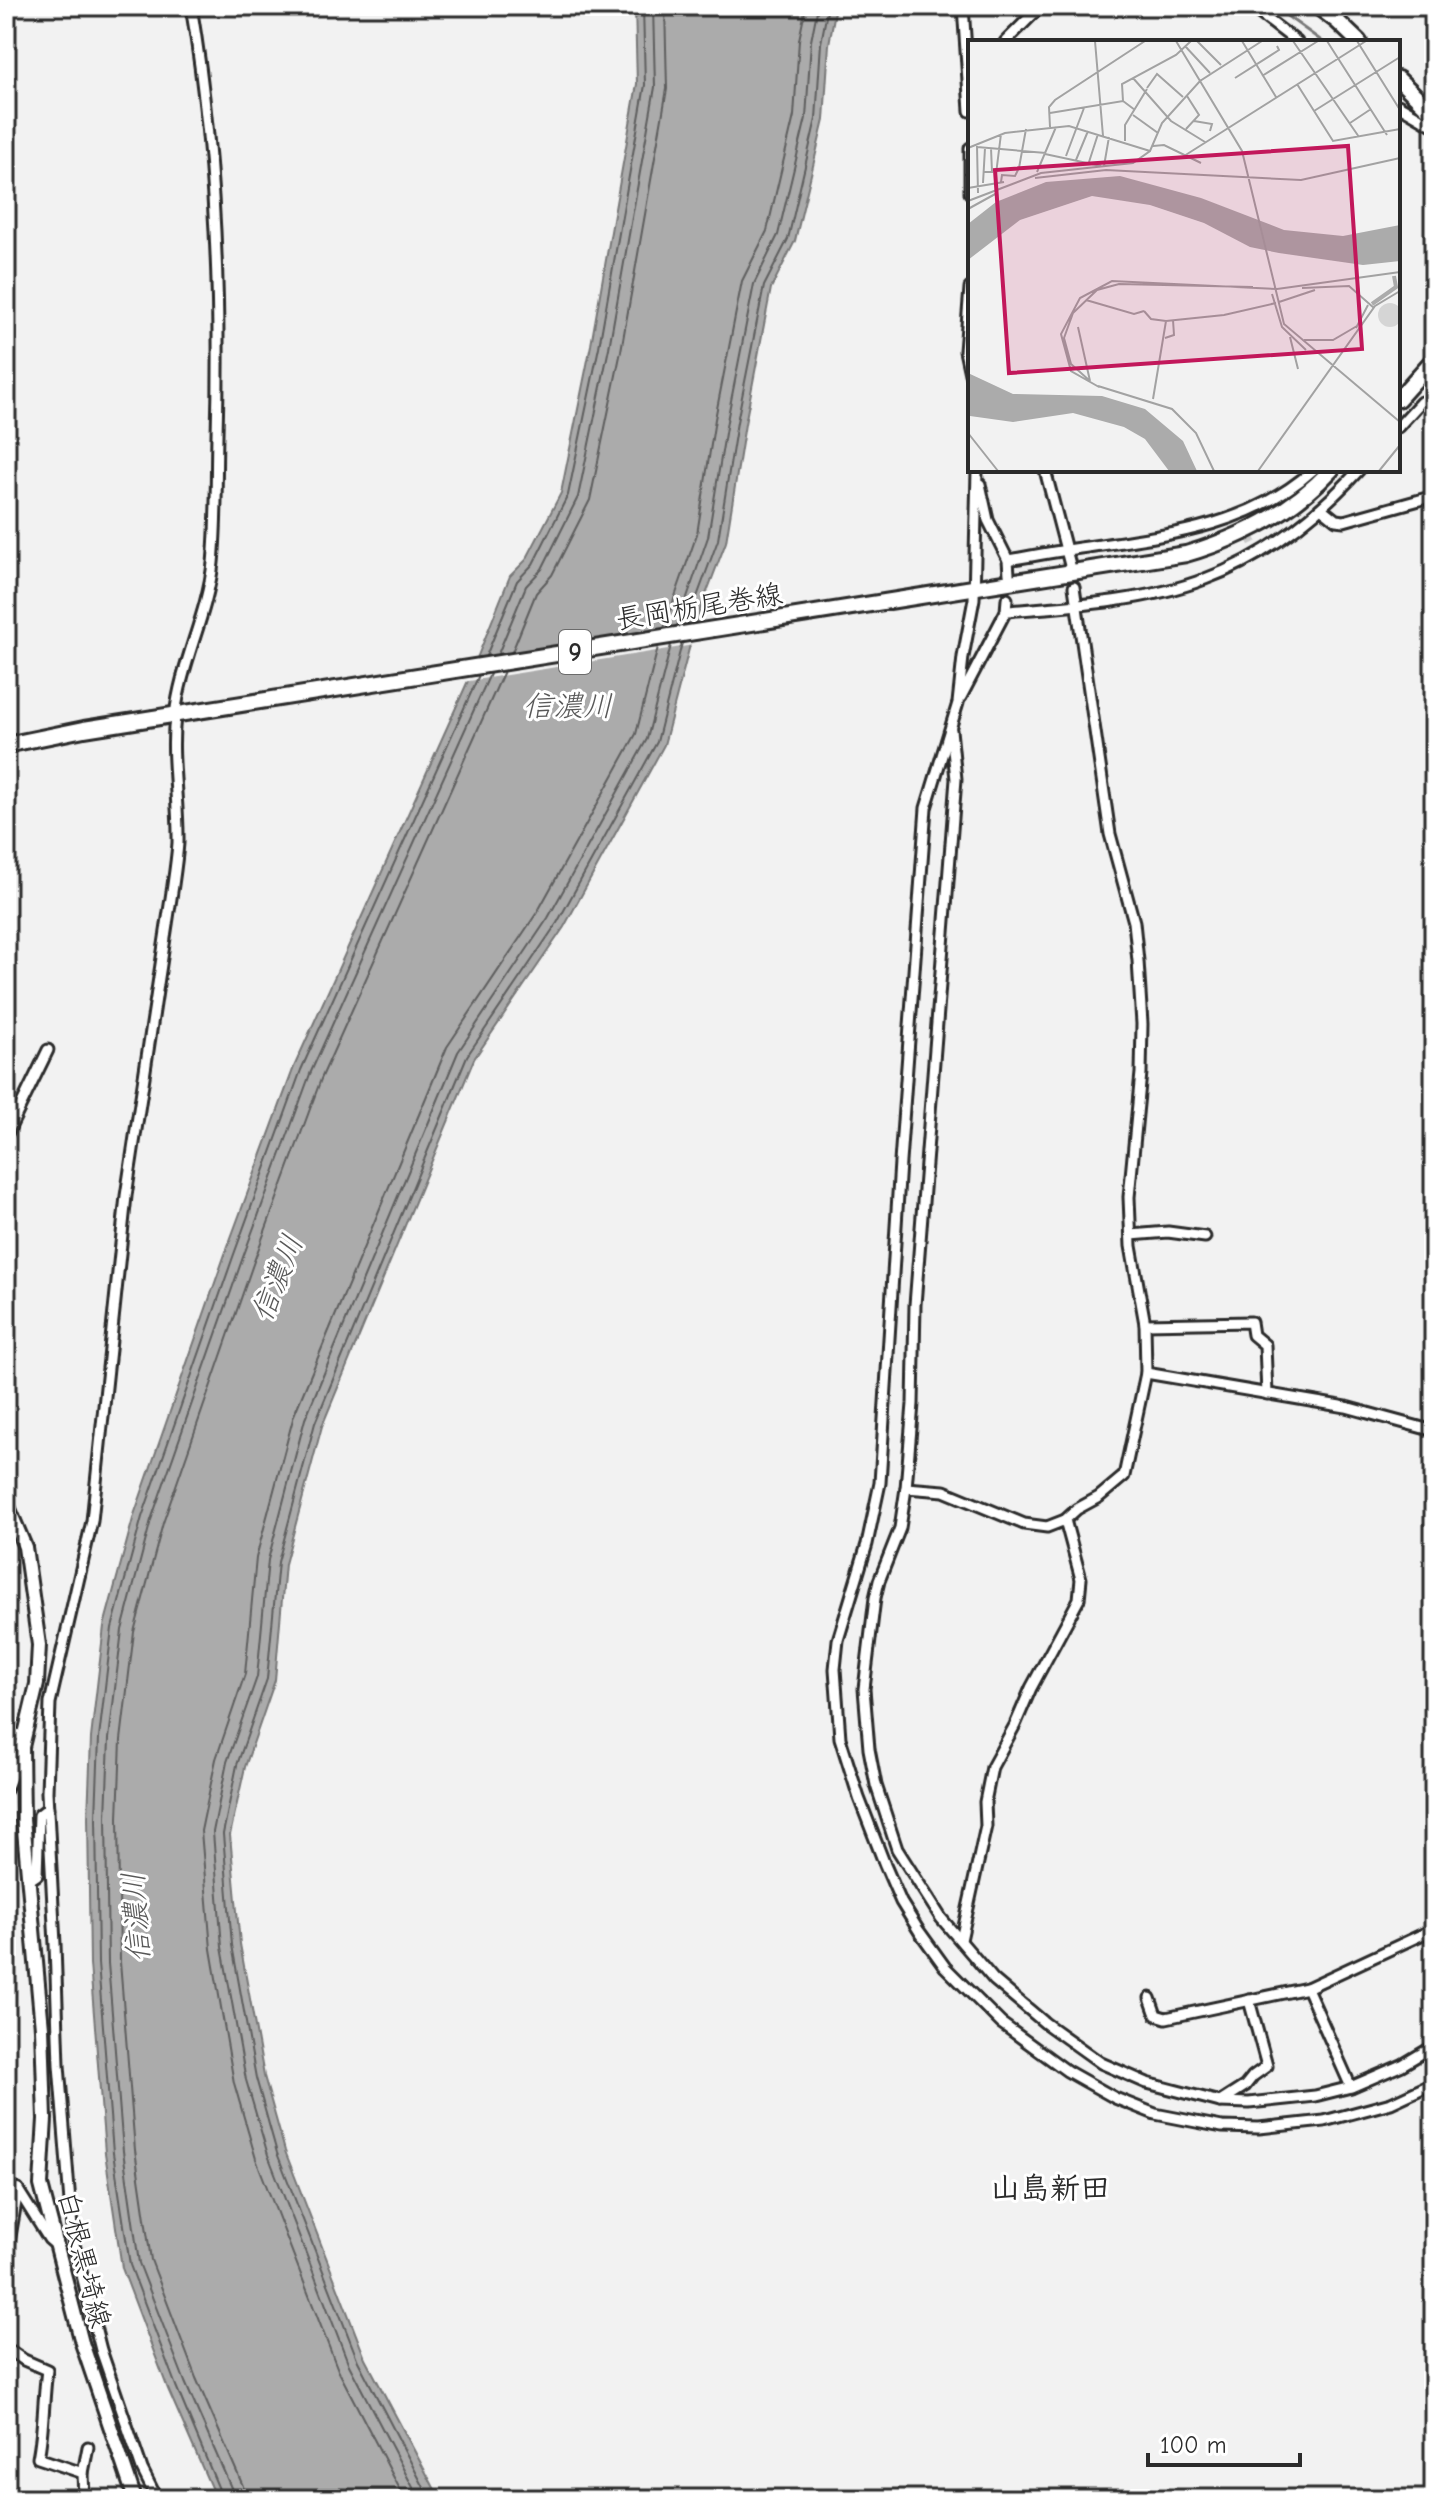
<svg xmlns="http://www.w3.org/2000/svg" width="1440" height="2505" viewBox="0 0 1440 2505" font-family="'Comic Neue','Klee One',sans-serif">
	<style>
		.water { fill: #ababab; stroke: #787878; stroke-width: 2 }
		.pier { fill: #f2f2f2 }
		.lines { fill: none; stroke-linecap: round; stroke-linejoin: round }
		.shore { stroke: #5e5e5e; stroke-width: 2 }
		.stream { stroke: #787878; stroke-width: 3 }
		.street-tunnel { stroke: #cacaca; stroke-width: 9; stroke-dasharray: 9 4.5; stroke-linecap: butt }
		.street-casing { stroke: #2b2b2b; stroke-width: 15 }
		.secondary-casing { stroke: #2b2b2b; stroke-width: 18 }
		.primary-casing { stroke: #2b2b2b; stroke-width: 20 }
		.street { stroke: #fff; stroke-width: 9 }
		.secondary { stroke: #fff; stroke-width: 12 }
		.primary { stroke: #fff; stroke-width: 14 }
		.labels { text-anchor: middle; stroke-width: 6; stroke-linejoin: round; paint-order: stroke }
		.shield { fill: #fff; stroke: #6b6b6b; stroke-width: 2 }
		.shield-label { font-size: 26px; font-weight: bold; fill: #2b2b2b }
		.street-label { font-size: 28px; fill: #2b2b2b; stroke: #fff }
		.water-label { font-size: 30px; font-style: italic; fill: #585858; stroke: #fff }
		.neighbourhood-label { font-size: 30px; font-weight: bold; fill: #2b2b2b; stroke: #fff }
		.inset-river { fill: none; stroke: #ababab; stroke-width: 4 }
		.inset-road { fill: none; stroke: #a2a2a2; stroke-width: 2 }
		.view { fill: #c2185b; fill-opacity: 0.15; stroke: #c2185b; stroke-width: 4 }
		.inset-edge { fill: none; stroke: #2b2b2b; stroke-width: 4 }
	</style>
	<rect width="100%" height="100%" fill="#f2f2f2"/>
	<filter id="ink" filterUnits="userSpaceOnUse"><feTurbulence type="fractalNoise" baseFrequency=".0125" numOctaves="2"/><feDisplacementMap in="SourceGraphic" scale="16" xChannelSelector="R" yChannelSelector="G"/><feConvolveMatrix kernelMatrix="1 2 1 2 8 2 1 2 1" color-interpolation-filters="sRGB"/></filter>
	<g filter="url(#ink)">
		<path class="water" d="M635,6H836L829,44L824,120L795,241L771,288L745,424L726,542L697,618L664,745L564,927L474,1059L322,1426L285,1564L275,1680L245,1767L230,1835L240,1944L264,2076L285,2151L365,2358L440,2499H216L168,2389L122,2268L105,2153L90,1964L88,1817L91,1738L104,1626L134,1515L225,1254L294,1067L467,683L510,576L526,560L561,493L591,345L637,84Z"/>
		<path class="pier" d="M699,625L694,645L463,682L471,661Z"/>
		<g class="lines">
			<g class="shore">
				<path d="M687,624L718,540L737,422L764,286L788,239L816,119L821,43L828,6"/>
				<path d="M677,626L708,537L727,421L754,284L778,235L806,118L811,41L818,6"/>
				<path d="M664,628L697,534L715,419L742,281L767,231L794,116L799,40L806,6"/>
				<path d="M512,652L536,593L552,575L590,500L621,351L667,89L665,6"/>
				<path d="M498,654L526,586L542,569L578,497L609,348L655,87L653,6"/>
				<path d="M486,656L517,581L533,564L568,495L599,347L645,85L643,6"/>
				<path d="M223,2499L176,2386L130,2265L113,2153L98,1963L96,1817L99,1738L112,1628L142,1517L233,1257L301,1070L479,675"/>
				<path d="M233,2499L232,2490L185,2382L139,2263L123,2151L108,1963L106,1817L109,1739L122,1630L151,1520L242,1260L310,1074L490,674"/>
				<path d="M245,2499L243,2486L196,2378L151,2260L135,2150L120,1962L118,1818L121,1740L134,1632L163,1523L253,1264L321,1079L504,671"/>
				<path d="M405,2499L338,2370L256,2159L234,2083L211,1949L201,1831L216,1759L245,1674L256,1558L294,1415L447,1047L538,911L636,734L658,647"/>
				<path d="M419,2499L349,2365L268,2155L246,2080L222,1947L213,1832L227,1762L257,1677L268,1560L305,1419L458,1052L548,918L647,739L671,645"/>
				<path d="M430,2499L358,2361L277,2153L256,2078L232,1945L223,1834L237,1765L267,1679L278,1562L315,1423L467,1056L557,923L657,742L682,643"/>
			</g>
			<path class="stream" d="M1273,6L1323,42"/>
			<path class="street-tunnel" d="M1243,523L1254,545"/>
			<defs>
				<g id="street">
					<path d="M963,6L970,111"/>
					<path d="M1250,6L1297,42"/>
					<path d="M1005,42L1041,6"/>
					<path d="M1398,105L1434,126"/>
					<path d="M970,148V193"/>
					<path d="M970,288L965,351L970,374"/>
					<path d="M1398,427L1421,402"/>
					<path d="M977,470L974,599L963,657L958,703L926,808L900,1162L880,1483L867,1544L838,1640L835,1669L840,1738L859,1798L885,1865L901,1902L919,1931L945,1967L1001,2023L1067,2071L1115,2098L1155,2114L1222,2127L1259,2128L1324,2121L1391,2103L1434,2083"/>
					<path d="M1045,470L1070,565"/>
					<path d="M980,484L988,520L1008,560L1009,574"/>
					<path d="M1321,508L1336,520L1344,521L1434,496"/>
					<path d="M1008,560C1037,555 1065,550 1094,546C1171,535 1252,525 1313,470"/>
					<path d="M1006,611C1071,606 1144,602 1205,579C1265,557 1316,517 1359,470"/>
					<path d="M961,697L1006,611L1007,599"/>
					<path d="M951,730L956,779L915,1305L913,1404L906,1488L900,1528L879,1581L875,1598L864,1689L869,1749L876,1785L897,1849L941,1918L994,1980L1045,2023L1101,2063L1147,2083L1220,2102L1249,2103L1315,2096L1351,2087L1402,2065L1434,2046"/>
					<path d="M6,1136L48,1050"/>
					<path d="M1131,1235L1168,1232L1205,1237"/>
					<path d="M1145,1324L1251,1322L1253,1335L1265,1345L1267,1394"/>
					<path d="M1146,1373L1346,1407L1434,1431"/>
					<path d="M906,1488L944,1491L1024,1524L1047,1527L1065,1520L1077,1509L1099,1497L1124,1476L1146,1373L1145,1324L1131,1246L1129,1197L1141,1073L1142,1024L1138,961L1134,922L1110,834L1074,587"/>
					<path d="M6,1732L25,1736"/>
					<path d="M6,1790L20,1754"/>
					<path d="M28,1881L37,1875L39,1815L48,1808"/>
					<path d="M961,1940L986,1826L985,1802L992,1767L1015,1725L1031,1688L1079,1599L1081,1579L1065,1520"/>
					<path d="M1307,1988L1351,2087"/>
					<path d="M1150,1998L1156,2015L1166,2018L1307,1988L1434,1929"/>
					<path d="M1220,2102L1245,2086L1253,2076L1267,2066L1249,2000"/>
					<path d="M6,2185L18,2190L49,2239L56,2245"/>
					<path d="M6,2260L18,2190"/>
					<path d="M6,2348L24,2360L47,2370C43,2399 44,2429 38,2458L83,2473"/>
					<path d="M6,2492L23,2499"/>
					<path d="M84,2499L83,2473L88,2447"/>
					<path d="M157,2499L142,2469L101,2350L73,2240L59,2065L55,1944L47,1792L50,1703L92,1521L126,1196L173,885C175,871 177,857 178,843C179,800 170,758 175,716C181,663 207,616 213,563C217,521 216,478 217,435C221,292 215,148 191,6"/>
				</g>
				<path id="secondary" d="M6,1502L25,1547L39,1645L37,1684L22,1747L23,1819L42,2028L45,2119L41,2185L82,2343L135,2499"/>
				<g id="primary">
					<path d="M1317,6L1337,21L1359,42"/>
					<path d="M1398,79L1434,114"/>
					<path d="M1398,399L1434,359"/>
					<path d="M6,745L84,729L1186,554C1240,538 1292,512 1331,470"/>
				</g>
			</defs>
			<use href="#street" class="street-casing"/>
			<use href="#secondary" class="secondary-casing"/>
			<use href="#primary" class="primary-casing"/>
			<use href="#street" class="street"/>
			<use href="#secondary" class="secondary"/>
			<use href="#primary" class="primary"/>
		</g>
	</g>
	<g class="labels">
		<rect class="shield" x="559" y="630" width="32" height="44" rx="6"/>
		<g class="shield-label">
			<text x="575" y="661">9</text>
		</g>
		<g class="street-label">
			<text transform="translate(699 606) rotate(-9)" y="10">長岡栃尾巻線</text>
			<text transform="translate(85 2259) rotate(76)" y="10">白根黒埼線</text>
		</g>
		<g class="water-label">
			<text x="568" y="716">信濃川</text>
			<text transform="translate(277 1278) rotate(-68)" y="10">信濃川</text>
			<text transform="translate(136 1917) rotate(-94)" y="10">信濃川</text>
		</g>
		<g class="neighbourhood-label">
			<text x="1050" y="2198">山島新田</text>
		</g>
	</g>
	<g transform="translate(968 40)">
		<rect width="432" height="432" fill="#f2f2f2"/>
		<path d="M410 275a12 12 0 1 1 24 0a12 12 0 1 1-24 0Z" fill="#d5d5d5"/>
		<path d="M152,136L233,158L316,190L375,196L432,185V221L395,225L311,213L282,207L236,183L182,165L124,156L52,180L0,220V184L28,162L78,142ZM0,333L45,354L134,356L177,369L215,401L229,431H201L177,399L156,387L105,373L45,382L2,376Z" fill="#ababab"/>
		<path class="inset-river" d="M404,264L428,247L426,236"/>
		<path class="inset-road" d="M127,1L135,96M208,1L274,111L316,284L432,382M229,1L253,25M274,1L308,57M325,1L391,97M359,1L419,95M389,1L432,70M217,6L242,33M294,36L350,1M165,38L203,81L237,102M267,38L311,10L309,6M329,44L365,101L432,89M179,48L189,34L215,57M155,61L154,44L208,15L223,1M346,71L432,17M82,73L155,61L167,70M165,75L190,93M226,81L244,84L242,91M382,83L403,69M82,87L81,67L87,60L177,1M218,89L231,75L219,56M157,101V85L179,49M9,106L10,153M185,106L196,105L233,123M9,107L78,113M0,108L37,93L101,86L182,111M77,114L133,126M98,116L116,68M216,116L398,1M108,120L120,91M121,122L130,94M136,126L141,97M16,132H24L23,108M69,132L88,87M67,138L138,130L333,140L432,118M27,142L33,94M33,142L34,135L47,136L51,128L58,89M15,143L17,108M0,148L36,142M0,161L73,133L165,123L182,111L194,83L232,41L294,1M0,169L29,153M334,248L381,246L406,268M304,254L314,287L338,310M118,260L166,274L176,271M311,262L347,250M176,271L183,279L198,281L256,275L308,263M110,287L122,341M388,288L400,265M322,297L330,329M197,298L206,295L205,280M336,300H365L389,286M122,341L103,324L96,298L105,273L129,250L151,244L285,247M130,346L204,369L228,393L246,431M131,347L103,331L93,294L112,258L144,241L309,249L432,232M185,359L198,281M0,393L30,431M290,431L407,266L432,251M411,431L432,405"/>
		<path class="view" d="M380,106L394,309L41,333L27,130Z"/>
		<rect width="432" height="432" class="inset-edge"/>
	</g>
	<rect width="1440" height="2505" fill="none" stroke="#fff" stroke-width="32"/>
	<rect x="16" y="16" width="1408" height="2473" fill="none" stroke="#2b2b2b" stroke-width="3" filter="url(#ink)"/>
	<path d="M1148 2453v12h152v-12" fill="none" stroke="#2b2b2b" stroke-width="4"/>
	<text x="1160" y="2453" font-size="24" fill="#2b2b2b" stroke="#ffffff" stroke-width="6" paint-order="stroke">100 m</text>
</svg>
